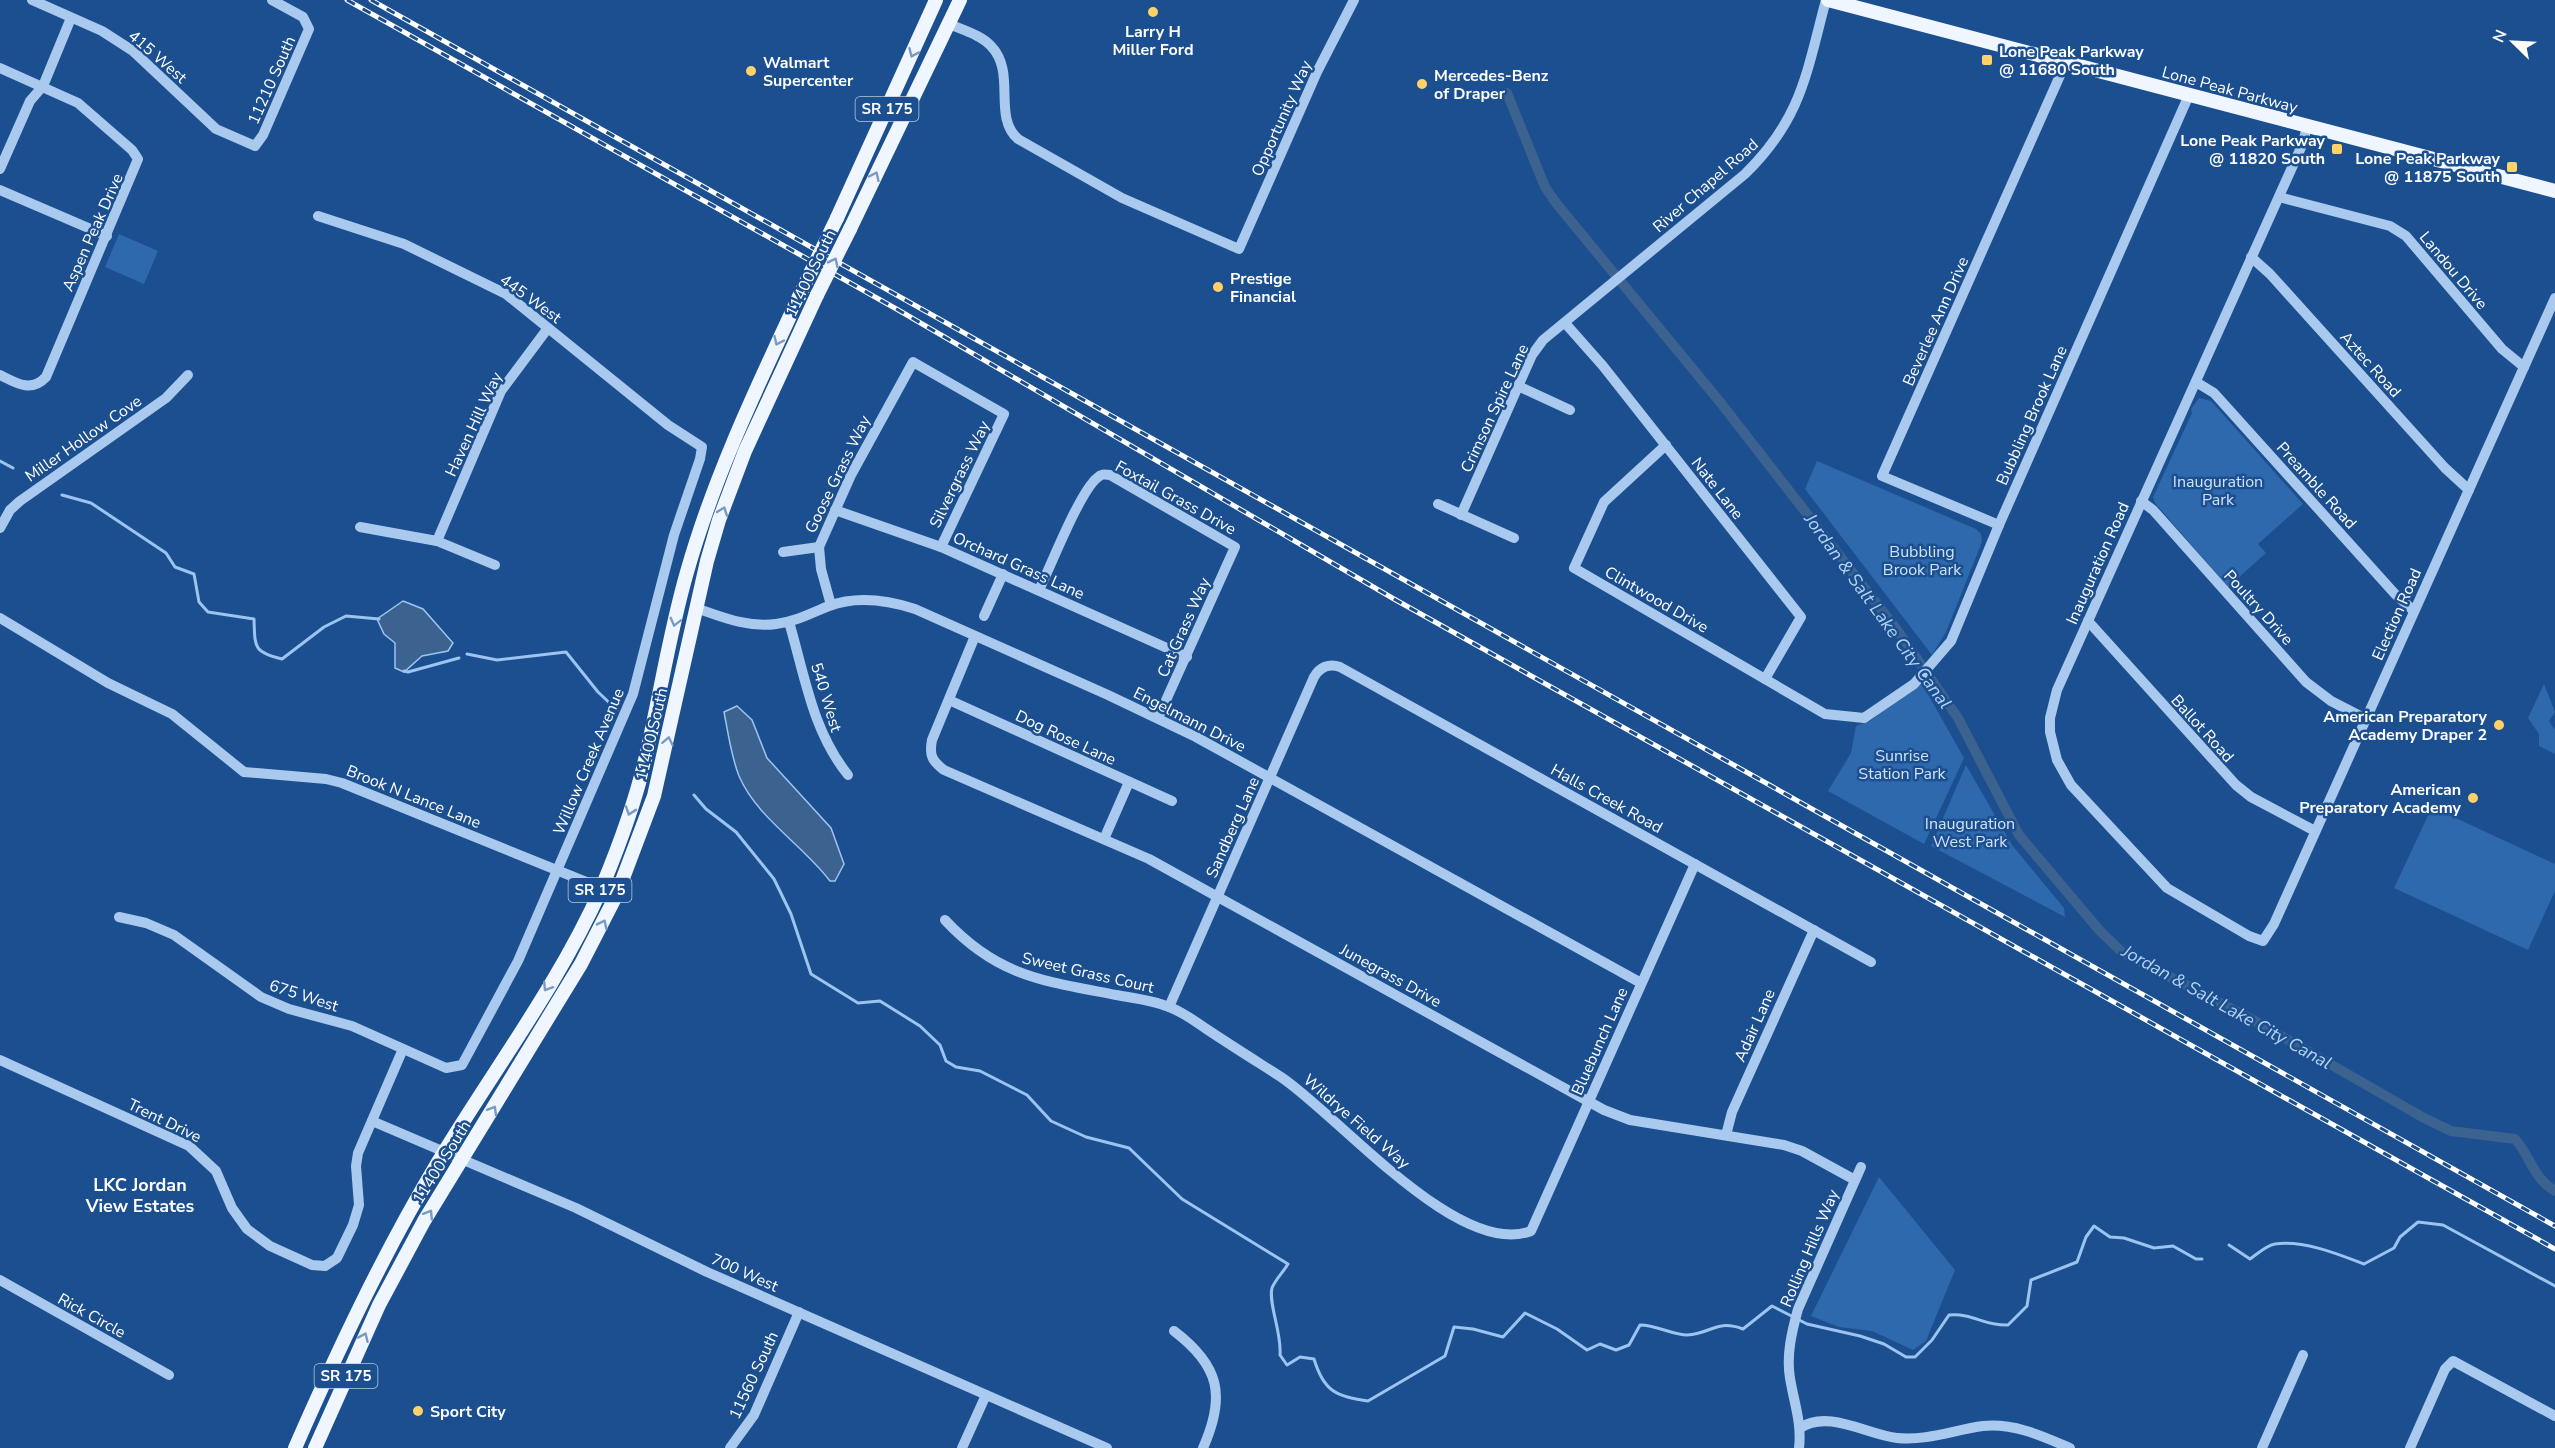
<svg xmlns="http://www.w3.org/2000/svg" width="2555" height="1448" viewBox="0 0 2555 1448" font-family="'Nunito Sans',sans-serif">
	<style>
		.green { fill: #2e69ad }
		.water { fill: #3c6290; stroke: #9cc4f0; stroke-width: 1.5 }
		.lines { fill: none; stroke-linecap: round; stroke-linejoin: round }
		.stream { stroke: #9cc4f0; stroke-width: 3 }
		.canal { stroke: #3c6290; stroke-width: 10 }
		.minor { stroke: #a9c9ee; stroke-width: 10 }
		.major { stroke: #f0f6ff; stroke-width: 14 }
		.rail-casing { stroke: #fff; stroke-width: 5 }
		.rail { stroke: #1b4f8f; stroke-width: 3; stroke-dasharray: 9; stroke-linecap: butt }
		.major-bridge { stroke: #f0f6ff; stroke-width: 14 }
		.oneway { stroke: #7b9ac1 }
		.poi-dot { fill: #ffd166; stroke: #1b4f8f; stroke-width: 2 }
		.labels { text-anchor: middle; stroke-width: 5; stroke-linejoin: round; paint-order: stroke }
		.shield { fill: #1b4f8f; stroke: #bbcadd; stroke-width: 1.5 }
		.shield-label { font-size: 15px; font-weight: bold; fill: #fff }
		.poi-label { font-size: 16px; font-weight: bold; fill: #fff; stroke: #1b4f8f; text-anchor: start }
		.street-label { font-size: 16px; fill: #fff; stroke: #1b4f8f }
		.park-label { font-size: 16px; fill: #cfe3fa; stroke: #1b4f8f }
		.water-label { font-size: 18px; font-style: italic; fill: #b5d3f5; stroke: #1b4f8f }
		.neighbourhood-label { font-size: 18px; font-weight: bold; fill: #fff; stroke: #1b4f8f }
	</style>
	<rect width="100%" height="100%" fill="#1b4f8f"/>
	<g class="green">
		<path d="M119,234L158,251L144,284L105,267Z"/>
		<path d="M2199,398L2211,401L2303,504L2258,544L2266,553L2228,587L2155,503L2153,497L2192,413L2191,409Z"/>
		<path d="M1817,461L1976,529L1981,534L1982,542L1946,632L1932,655L1805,489Z"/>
		<path d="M1921,682L1964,758L1924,844L1828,791L1851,753L1856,726L1870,721Z"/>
		<path d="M2544,684L2555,712L2549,721L2555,730V754L2539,746V734L2528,718Z"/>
		<path d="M1966,765L2012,845L2064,908L2065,917L1931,846Z"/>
		<path d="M2432,807L2555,864V891L2528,950L2394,888Z"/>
		<path d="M1879,1177L1955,1270L1926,1341L1913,1350L1872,1331L1839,1327L1811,1316Z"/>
	</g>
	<g class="water">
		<path d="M403,601L423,609L453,643L448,651L422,656L404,672L395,668V643L384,634L377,619Z"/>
		<path d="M737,706L752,720L767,758L831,828L844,864L835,881H830C803,845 757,818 739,776C731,756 728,732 724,712Z"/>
	</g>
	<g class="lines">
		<g class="stream">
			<path d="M0,461L13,468"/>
			<path d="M62,495L91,503L166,553L175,567L194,574L199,602L208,612L254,619C255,647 253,652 282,659L324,627L346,616L379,619"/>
			<path d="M467,654L497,660L566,652L598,692L617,710"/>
			<path d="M404,671L408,672L459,658"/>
			<path d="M694,795L706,809L736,832L774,879L791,914L811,974L858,1003L880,1001L920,1026L940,1045L946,1061L956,1067L980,1071L1027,1095L1051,1121L1086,1137L1129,1148L1182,1199L1288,1264C1284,1271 1275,1280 1272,1288C1268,1303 1282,1333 1280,1355L1287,1365L1300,1357L1314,1359C1324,1392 1336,1396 1368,1401L1445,1356L1454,1327L1473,1329L1503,1337L1525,1313L1557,1329L1587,1350L1600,1344L1616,1350L1629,1345L1640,1325C1656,1325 1673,1335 1687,1335C1711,1334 1716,1319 1743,1329L1772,1306L1807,1324L1860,1336L1884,1344L1906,1357H1915L1932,1340L1949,1315C1974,1313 1983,1326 2008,1325L2027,1306L2031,1280L2077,1262L2086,1237L2094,1226L2110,1237L2124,1238L2154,1248L2173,1246L2196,1259H2202"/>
			<path d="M2229,1245L2250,1259C2257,1254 2267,1245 2275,1244C2304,1240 2338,1254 2364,1264L2394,1248L2400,1237L2418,1222L2443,1225L2555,1286"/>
		</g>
		<path class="canal" d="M1507,93L1545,187L1556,203L1720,402L1895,627L1958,718L2019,835L2100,931L2122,952L2255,1021L2424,1118L2451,1131L2515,1139C2531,1157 2533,1178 2555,1191"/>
		<g class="minor">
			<path d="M32,0L102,31L133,51L216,129L255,146L263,135L309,29L303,17L272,0"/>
			<path d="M949,24C963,30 981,35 991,46C1017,73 992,116 1018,139L1122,198L1239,249L1317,72L1354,0"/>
			<path d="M0,68L78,103L132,150L138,159L46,377C31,393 16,383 0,375"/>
			<path d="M2307,126L2303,143L2057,690L2050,718V732L2057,760L2071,785L2167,888L2249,936L2263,941L2274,924L2555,298"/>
			<path d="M0,169L30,101L43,86L71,18"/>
			<path d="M0,190L107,236"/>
			<path d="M2279,197L2390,226L2406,236L2502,349L2524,367"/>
			<path d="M2251,257L2270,274L2445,468L2469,490"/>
			<path d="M1565,323L1603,366L1801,617L1765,679"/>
			<path d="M2196,382L2214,393L2395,594L2414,611"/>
			<path d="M1518,386L1570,410"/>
			<path d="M1666,445L1604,502L1574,568L1825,714L1864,718L1914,684L1951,641L1999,525L2189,95"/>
			<path d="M2141,501L2153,510L2306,682L2331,701L2366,719"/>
			<path d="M1438,504L1514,538"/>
			<path d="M835,510L941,547L1187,657"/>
			<path d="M1461,515L1532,355L1543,340L1745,174C1802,118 1806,74 1826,0"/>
			<path d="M1999,525L1882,476L2066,62"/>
			<path d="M360,527L437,541L495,565"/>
			<path d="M0,528L10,510L20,501L166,398L188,375"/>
			<path d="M437,541L501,391L548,328"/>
			<path d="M783,552L819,547"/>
			<path d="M1039,590C1051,566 1079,493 1097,478C1101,474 1104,474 1110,475L1235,547L1158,718"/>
			<path d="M831,605L821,569L819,547L851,475L913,362L1004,414L941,547"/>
			<path d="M696,608C722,617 748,628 776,624C795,622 811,613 829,606C856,596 887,600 915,609L1108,695L1196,737L1641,983"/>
			<path d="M984,616L1003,574"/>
			<path d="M0,618L108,683L172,714L244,772L326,779L342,783L601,888"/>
			<path d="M2088,621L2236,785L2251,797L2315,831"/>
			<path d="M789,622C805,676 812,730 848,775"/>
			<path d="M975,636L932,740C929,755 932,761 944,770L1149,859L1604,1110L1630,1120L1784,1145L1802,1151L1855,1180"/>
			<path d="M949,700L1172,801"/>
			<path d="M1104,839L1129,782"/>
			<path d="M119,917L146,923L174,935L261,997L289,1009L352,1026L446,1068L462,1065L518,961L633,694L674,535L700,459L702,447L668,425L506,294L404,244L318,216"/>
			<path d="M945,920C998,977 1044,981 1116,995C1133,998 1152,1000 1169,1007C1183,1012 1196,1022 1208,1030C1232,1046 1256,1061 1281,1077C1339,1116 1459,1259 1531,1231L1695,864"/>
			<path d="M1169,1007L1314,677C1320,667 1329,663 1340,667L1871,962"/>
			<path d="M0,1060L189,1146L216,1171L232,1208L247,1229L270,1246L312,1265L325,1266L337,1258L353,1225L359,1205L356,1166L358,1153L403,1049"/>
			<path d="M372,1121L576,1208L707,1272L1107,1448"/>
			<path d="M1726,1135L1732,1112L1814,930"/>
			<path d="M0,1280L169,1375"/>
			<path d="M1174,1331C1220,1366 1226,1396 1203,1448"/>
			<path d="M1800,1428C1828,1409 1868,1435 1897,1438C1927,1441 1954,1430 1983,1426C2015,1423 2042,1436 2070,1448"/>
			<path d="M730,1448L754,1415L799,1312"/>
			<path d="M962,1448L986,1395"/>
			<path d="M1799,1448C1802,1423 1794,1403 1790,1378C1786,1355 1792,1331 1798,1309L1861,1167"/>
			<path d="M2262,1448L2303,1355"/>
			<path d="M2410,1448L2445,1369L2453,1361L2555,1416"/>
		</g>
		<g class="major">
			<path d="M1828,0L2555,191"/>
			<path d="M837,218L936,0"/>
			<path d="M850,229L960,0"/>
			<path d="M295,1448C338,1350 383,1254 438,1162C493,1071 559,984 602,887C619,846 635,803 645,760C660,697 669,634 687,572C715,473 760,381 803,288"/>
			<path d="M315,1448L379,1305L424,1221L581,964L617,894L654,796L707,561L719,520L745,451L817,295"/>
		</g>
		<defs>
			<g id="rail">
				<path d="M347,0L900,311L1394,599L2555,1249"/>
				<path d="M371,0L2555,1226"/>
			</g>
		</defs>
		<use href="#rail" class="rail-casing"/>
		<use href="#rail" class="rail"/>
		<g class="major-bridge">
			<path d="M803,288L837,218"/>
			<path d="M817,295L850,229"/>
		</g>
	</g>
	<defs><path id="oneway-chevron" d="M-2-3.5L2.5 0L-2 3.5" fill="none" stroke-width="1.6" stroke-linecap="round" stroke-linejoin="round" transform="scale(1.5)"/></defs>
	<g class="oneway">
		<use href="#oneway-chevron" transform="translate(913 53) rotate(114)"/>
		<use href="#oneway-chevron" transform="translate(875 176) rotate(-65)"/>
		<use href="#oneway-chevron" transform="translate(834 262) rotate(-64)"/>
		<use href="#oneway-chevron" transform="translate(778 341) rotate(115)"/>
		<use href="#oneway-chevron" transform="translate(723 511) rotate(-70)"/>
		<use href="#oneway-chevron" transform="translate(675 622) rotate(104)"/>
		<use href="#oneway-chevron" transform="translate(668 741) rotate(-78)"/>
		<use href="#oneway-chevron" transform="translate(630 811) rotate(109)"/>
		<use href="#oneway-chevron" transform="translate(603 924) rotate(-64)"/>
		<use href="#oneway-chevron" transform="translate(547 987) rotate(122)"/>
		<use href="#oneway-chevron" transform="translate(493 1110) rotate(-59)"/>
		<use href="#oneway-chevron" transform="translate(429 1214) rotate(-58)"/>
		<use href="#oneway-chevron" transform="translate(364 1337) rotate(-66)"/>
	</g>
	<g class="poi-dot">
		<circle cx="1153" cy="12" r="6"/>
		<rect x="1981" y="54" width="12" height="12" rx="3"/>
		<circle cx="751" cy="71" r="6"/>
		<circle cx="1422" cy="84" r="6"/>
		<rect x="2331" y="143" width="12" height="12" rx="3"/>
		<rect x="2506" y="161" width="12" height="12" rx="3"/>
		<circle cx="1218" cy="287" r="6"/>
		<circle cx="2499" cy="725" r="6"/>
		<circle cx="2473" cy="798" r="6"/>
		<circle cx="418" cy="1411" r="6"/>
	</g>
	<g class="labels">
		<g class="shield">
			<rect x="855.5" y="97" width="63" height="24" rx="4.5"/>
			<rect x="568.5" y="878" width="63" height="24" rx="4.5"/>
			<rect x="314.5" y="1364" width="63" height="24" rx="4.5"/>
		</g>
		<g class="shield-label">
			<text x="887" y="114">SR 175</text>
			<text x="600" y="895">SR 175</text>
			<text x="346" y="1381">SR 175</text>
		</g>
		<g class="poi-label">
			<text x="1153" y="37" text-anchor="middle">Larry H<tspan x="1153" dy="18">Miller Ford</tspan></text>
			<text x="1999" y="57">Lone Peak Parkway<tspan x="1999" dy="18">@ 11680 South</tspan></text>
			<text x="763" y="68">Walmart<tspan x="763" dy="18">Supercenter</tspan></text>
			<text x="1434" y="81">Mercedes-Benz<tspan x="1434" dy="18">of Draper</tspan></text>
			<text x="2325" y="146" text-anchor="end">Lone Peak Parkway<tspan x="2325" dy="18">@ 11820 South</tspan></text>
			<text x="2500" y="164" text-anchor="end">Lone Peak Parkway<tspan x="2500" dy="18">@ 11875 South</tspan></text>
			<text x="1230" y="284">Prestige<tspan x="1230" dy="18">Financial</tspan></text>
			<text x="2487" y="722" text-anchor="end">American Preparatory<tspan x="2487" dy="18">Academy Draper 2</tspan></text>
			<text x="2461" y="795" text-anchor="end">American<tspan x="2461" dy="18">Preparatory Academy</tspan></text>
			<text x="430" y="1417">Sport City</text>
		</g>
		<g class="street-label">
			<text transform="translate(158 56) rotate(41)" y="6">415 West</text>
			<text transform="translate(271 80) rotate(-66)" y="6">11210 South</text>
			<text transform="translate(2230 89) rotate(15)" y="6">Lone Peak Parkway</text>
			<text transform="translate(1281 118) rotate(-66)" y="6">Opportunity Way</text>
			<text transform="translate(1705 185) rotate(-41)" y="6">River Chapel Road</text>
			<text transform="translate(92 232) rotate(-66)" y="6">Aspen Peak Drive</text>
			<text transform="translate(2454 270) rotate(50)" y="6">Landou Drive</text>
			<text transform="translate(810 273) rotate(-64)" y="6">11400 South</text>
			<text transform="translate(531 298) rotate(36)" y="6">445 West</text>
			<text transform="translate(1935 321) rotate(-66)" y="6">Beverlee Ann Drive</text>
			<text transform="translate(2371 364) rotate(48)" y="6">Aztec Road</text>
			<text transform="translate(1494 408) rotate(-65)" y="6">Crimson Spire Lane</text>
			<text transform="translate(2031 415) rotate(-66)" y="6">Bubbling Brook Lane</text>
			<text transform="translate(473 424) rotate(-65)" y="6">Haven Hill Way</text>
			<text transform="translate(83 438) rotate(-35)" y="6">Miller Hollow Cove</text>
			<text transform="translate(837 474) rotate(-64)" y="6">Goose Grass Way</text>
			<text transform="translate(959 474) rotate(-64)" y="6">Silvergrass Way</text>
			<text transform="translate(2317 485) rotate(48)" y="6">Preamble Road</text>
			<text transform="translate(1718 488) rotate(52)" y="6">Nate Lane</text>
			<text transform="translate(1176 497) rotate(29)" y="6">Foxtail Grass Drive</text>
			<text transform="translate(2097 563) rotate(-66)" y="6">Inauguration Road</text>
			<text transform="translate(1019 565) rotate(24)" y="6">Orchard Grass Lane</text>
			<text transform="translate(1657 599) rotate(30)" y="6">Clintwood Drive</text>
			<text transform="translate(2259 607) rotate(48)" y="6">Poultry Drive</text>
			<text transform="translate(2396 614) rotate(-66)" y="6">Election Road</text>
			<text transform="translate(1183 627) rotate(-66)" y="6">Cat Grass Way</text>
			<text transform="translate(827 697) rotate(73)" y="6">540 West</text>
			<text transform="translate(1190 719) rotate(27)" y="6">Engelmann Drive</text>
			<text transform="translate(2203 728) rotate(48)" y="6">Ballot Road</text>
			<text transform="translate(651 734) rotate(-77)" y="6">11400 South</text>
			<text transform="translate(1066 737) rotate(25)" y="6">Dog Rose Lane</text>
			<text transform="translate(588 761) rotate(-67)" y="6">Willow Creek Avenue</text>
			<text transform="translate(414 796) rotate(22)" y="6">Brook N Lance Lane</text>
			<text transform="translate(1607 798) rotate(29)" y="6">Halls Creek Road</text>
			<text transform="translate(1232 827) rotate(-66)" y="6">Sandberg Lane</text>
			<text transform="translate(1088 972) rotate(13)" y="6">Sweet Grass Court</text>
			<text transform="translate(1391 975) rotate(29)" y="6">Junegrass Drive</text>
			<text transform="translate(304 995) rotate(18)" y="6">675 West</text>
			<text transform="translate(1754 1025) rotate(-66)" y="6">Adair Lane</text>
			<text transform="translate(1599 1041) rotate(-66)" y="6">Bluebunch Lane</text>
			<text transform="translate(165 1120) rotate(26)" y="6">Trent Drive</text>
			<text transform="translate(1357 1121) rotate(41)" y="6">Wildrye Field Way</text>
			<text transform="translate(441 1162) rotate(-58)" y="6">11400 South</text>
			<text transform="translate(1809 1248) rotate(-67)" y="6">Rolling Hills Way</text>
			<text transform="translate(745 1272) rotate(24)" y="6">700 West</text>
			<text transform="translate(92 1315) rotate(29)" y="6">Rick Circle</text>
			<text transform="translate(753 1375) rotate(-65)" y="6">11560 South</text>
		</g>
		<g class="park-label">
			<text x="2218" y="487">Inauguration<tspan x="2218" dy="18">Park</tspan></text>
			<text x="1922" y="557">Bubbling<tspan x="1922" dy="18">Brook Park</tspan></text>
			<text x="1902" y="761">Sunrise<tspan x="1902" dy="18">Station Park</tspan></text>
			<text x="1970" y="829">Inauguration<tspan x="1970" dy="18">West Park</tspan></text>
		</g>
		<g class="water-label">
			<text transform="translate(1878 611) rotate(54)" y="6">Jordan &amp; Salt Lake City Canal</text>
			<text transform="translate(2227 1007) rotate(29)" y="6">Jordan &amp; Salt Lake City Canal</text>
		</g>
		<g class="neighbourhood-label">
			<text x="140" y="1191">LKC Jordan<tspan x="140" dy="21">View Estates</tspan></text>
		</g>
	</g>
	<g transform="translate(2513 42) rotate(294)" stroke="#1b4f8f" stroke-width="4.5" paint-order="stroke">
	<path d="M0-4.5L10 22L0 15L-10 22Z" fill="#ffffff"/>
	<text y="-9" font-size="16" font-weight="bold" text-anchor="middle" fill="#ffffff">N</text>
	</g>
</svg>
